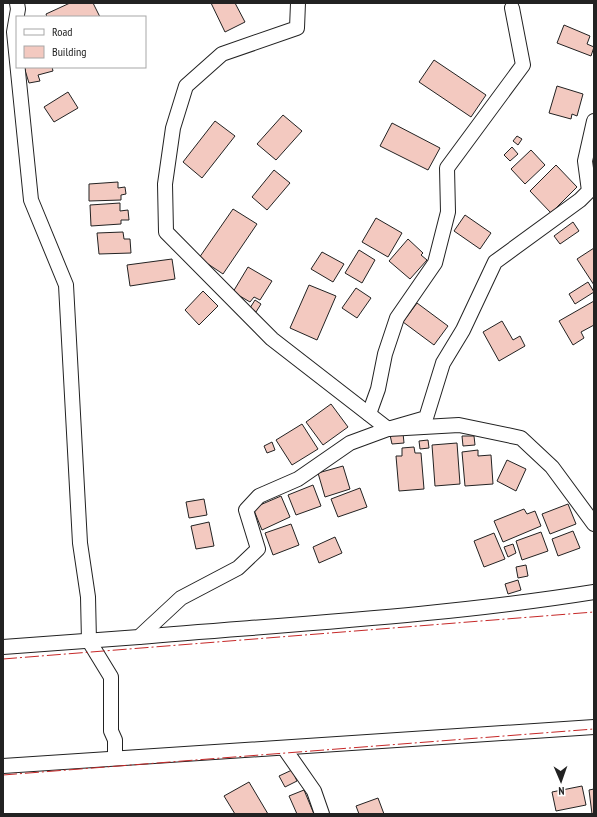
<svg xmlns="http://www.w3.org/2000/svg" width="597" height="817" viewBox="0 0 597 817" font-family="'PT Sans Narrow',sans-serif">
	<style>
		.building { fill: #f3c9c0; stroke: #222 }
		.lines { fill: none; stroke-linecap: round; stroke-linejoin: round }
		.minor-casing { stroke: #222; stroke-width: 16 }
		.minor { stroke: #fff; stroke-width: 14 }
		.power { stroke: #c62828; stroke-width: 1; stroke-dasharray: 14 3 2 3; stroke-linecap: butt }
	</style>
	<rect width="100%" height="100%" fill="#fff"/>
	<g class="building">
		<path d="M70,3H93L100,17H47L46,14Z"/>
		<path d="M211,3H235L245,22L225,32Z"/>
		<path d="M564,25L590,36L587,44L594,47L591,56L557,43Z"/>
		<path d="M434,60L486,95L471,117L419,82Z"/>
		<path d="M24,67H52L53,71L38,75L40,81L29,83Z"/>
		<path d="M557,86L583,94L577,116L572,114L571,119L549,113Z"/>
		<path d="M68,92L78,108L54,122L44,107Z"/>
		<path d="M283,115L302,131L276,160L257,144Z"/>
		<path d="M215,121L235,136L202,178L183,162Z"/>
		<path d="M392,123L440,148L428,170L380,146Z"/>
		<path d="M517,136L522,139L518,145L513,141Z"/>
		<path d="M512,147L518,154L510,161L504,155Z"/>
		<path d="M531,150L545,165L525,184L511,169Z"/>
		<path d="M556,165L577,187L551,213L530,191Z"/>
		<path d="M274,170L290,183L267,210L252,197Z"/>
		<path d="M118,182V188L125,187L126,194L121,195V200L89,201V184Z"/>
		<path d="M120,203V211L128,210L129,220H121V224L91,226L90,205Z"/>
		<path d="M233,209L257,224L223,274L199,258Z"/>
		<path d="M465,215L491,233L480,249L454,231Z"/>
		<path d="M376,218L402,233L388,257L362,242Z"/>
		<path d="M573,222L579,231L560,244L554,236Z"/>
		<path d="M123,232L124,239H130L131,253L99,254L97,233Z"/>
		<path d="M408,239L423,253L421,255L427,260L410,279L389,261Z"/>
		<path d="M594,248V285L577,259Z"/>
		<path d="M359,250L375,260L362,283L345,273Z"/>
		<path d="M322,252L344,264L333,282L311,269Z"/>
		<path d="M172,259L175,279L130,286L127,265Z"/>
		<path d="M248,267L272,281L260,300L254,297L250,302L233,292Z"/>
		<path d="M588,282L594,292L575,304L569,294Z"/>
		<path d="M309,285L336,296L317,340L290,328Z"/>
		<path d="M356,288L371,298L357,318L342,308Z"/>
		<path d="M203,291L218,306L199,325L185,310Z"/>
		<path d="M255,300L261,304L256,312L250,308Z"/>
		<path d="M594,301V325L581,332L584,338L573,345L559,321Z"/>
		<path d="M417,303L448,326L434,345L403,322Z"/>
		<path d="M502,321L513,340L520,336L525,346L499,361L483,332Z"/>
		<path d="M331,404L348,427L323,445L306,422Z"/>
		<path d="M302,424L318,449L292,465L276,440Z"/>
		<path d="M403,433L404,443L392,444L390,435Z"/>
		<path d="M462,436H474L475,445L463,446Z"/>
		<path d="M428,440L429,448L420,449L419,441Z"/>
		<path d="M272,442L275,450L267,453L264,446Z"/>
		<path d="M457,443L460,484L435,486L432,445Z"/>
		<path d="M414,447L415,453H421L424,489L399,491L396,456H402V448Z"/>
		<path d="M478,450V456L491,455L493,484L465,486L462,452Z"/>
		<path d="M507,460L526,469L516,491L497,481Z"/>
		<path d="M343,466L350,489L325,497L318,473Z"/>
		<path d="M313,485L321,506L296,515L288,495Z"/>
		<path d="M360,488L367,507L338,517L331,499Z"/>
		<path d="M281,496L290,517L262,530L253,508Z"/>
		<path d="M204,499L207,515L189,518L186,502Z"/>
		<path d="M568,504L576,524L550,534L542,514Z"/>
		<path d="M524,509L527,514L535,511L541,526L503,542L494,521Z"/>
		<path d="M209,522L214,546L196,549L191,526Z"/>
		<path d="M291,524L299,545L273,555L265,533Z"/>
		<path d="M573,531L580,548L558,556L552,539Z"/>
		<path d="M541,532L548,551L522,560L516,541Z"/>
		<path d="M494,533L505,559L484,567L474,541Z"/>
		<path d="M335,537L342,553L319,563L313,547Z"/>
		<path d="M513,544L516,553L508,557L504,547Z"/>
		<path d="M526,565L528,576L518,578L516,567Z"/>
		<path d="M518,580L521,590L508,594L505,584Z"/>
		<path d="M292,770L297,781L285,787L279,776Z"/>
		<path d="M249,782L268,814H235L224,796Z"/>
		<path d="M582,786L586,805L556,811L552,792Z"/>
		<path d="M594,789V814H592L589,790Z"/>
		<path d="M304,790L314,814H297L289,796Z"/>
		<path d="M378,798L384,814H359L356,806Z"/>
	</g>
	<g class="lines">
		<defs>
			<g id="minor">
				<path d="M17,3L18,9L14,32L31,200L66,285L80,543L88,597L89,641L111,677V731L115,740V758"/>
				<path d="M298,3L297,28L222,54L186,86L173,128L165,184L166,232L272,339L388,429L426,418L443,363L463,330L495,262L580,200L589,191L585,161L594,121"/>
				<path d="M369,414L378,389L385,354L397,318L435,263L448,212L447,168L523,65L512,8"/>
				<path d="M139,637C291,624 444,616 594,592"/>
				<path d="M3,647L139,637L181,598L238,568L258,549L246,510L259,496L298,479L350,443L388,429L459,425L521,438L552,467L594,524"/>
				<path d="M284,748L314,791L322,814"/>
				<path d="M3,766L594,727"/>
			</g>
		</defs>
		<use href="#minor" class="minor-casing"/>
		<use href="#minor" class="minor"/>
		<g class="power">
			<path d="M3,659L594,612"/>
			<path d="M3,775L594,729"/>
		</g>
	</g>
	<rect width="597" height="817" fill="none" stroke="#222222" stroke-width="8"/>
	<rect x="16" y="16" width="130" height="52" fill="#ffffff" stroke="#a7a7a7"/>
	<rect x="24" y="29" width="20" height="6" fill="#ffffff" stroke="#a7a7a7"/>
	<text x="52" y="36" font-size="12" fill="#222222">Road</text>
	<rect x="24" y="46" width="20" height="12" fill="#f3c9c0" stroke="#a7a7a7"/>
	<text x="52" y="56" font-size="12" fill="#222222">Building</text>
	<g transform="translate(561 781) rotate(178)" stroke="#ffffff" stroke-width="3" paint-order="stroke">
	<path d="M0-3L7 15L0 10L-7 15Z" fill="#222222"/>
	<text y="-6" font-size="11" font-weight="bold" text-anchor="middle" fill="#222222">N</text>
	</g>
</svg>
